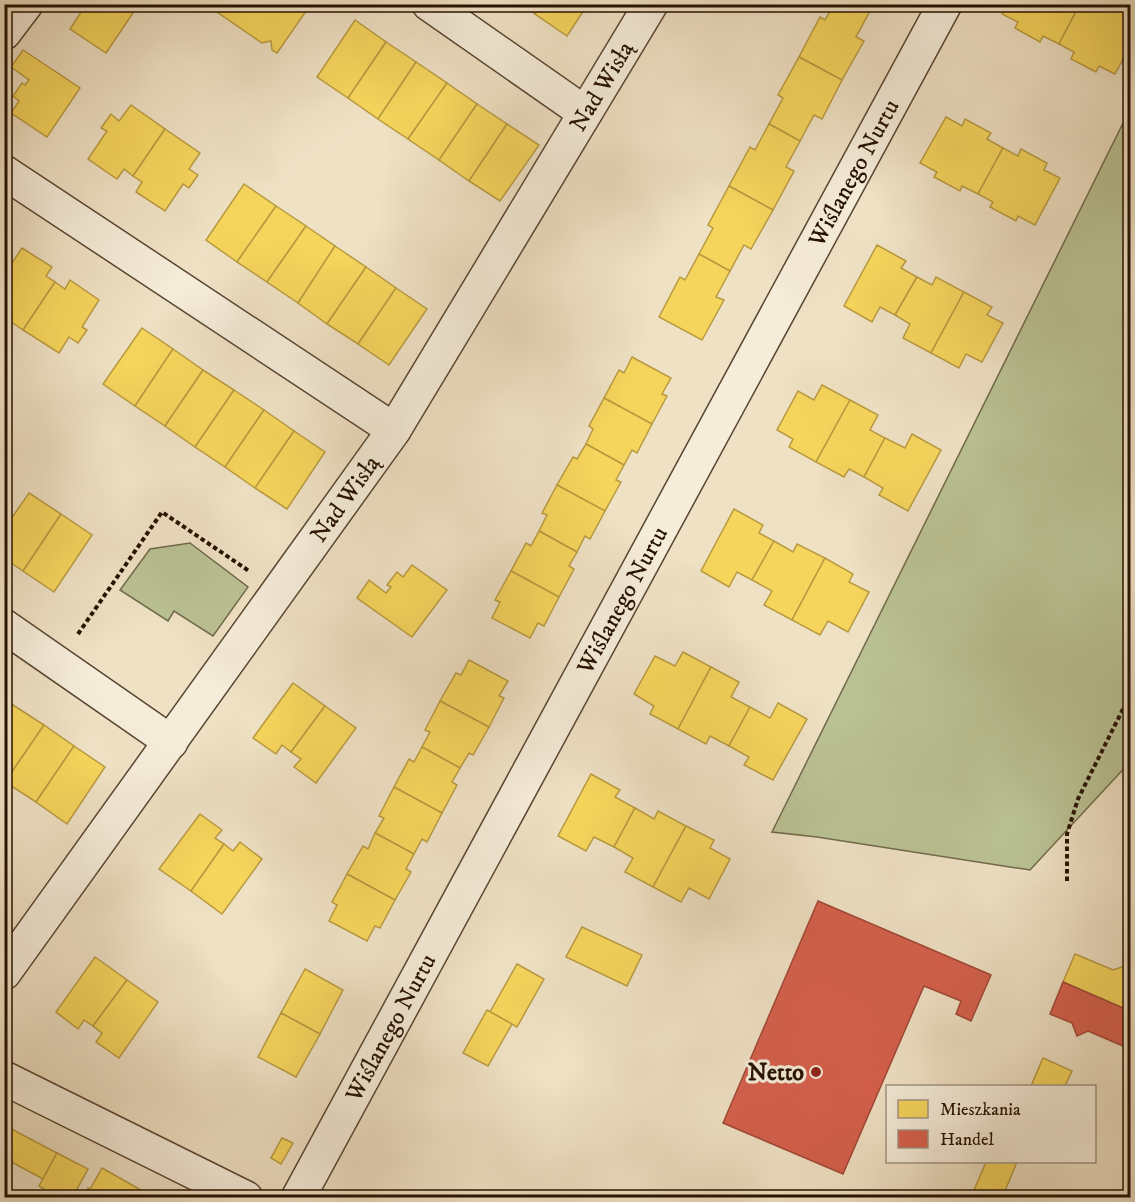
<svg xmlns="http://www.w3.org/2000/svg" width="1135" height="1202" viewBox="0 0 1135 1202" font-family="'IM FELL DW Pica',serif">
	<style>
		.green { fill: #bac294; stroke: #706a4a; stroke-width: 1.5 }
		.homes { fill: #f6d55c; stroke: #b89a40; stroke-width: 1.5 }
		.shops { fill: #d6604d; stroke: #a14836; stroke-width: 1.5 }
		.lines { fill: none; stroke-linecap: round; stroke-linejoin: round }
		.minor-casing { stroke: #584531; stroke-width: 36 }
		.path { stroke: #261100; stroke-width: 4; stroke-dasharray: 4.5 3; stroke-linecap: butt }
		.minor { stroke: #f5ecd9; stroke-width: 33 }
		.poi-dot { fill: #8f2418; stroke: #f5ecd9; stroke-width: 2 }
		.labels { text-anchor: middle; stroke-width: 6; stroke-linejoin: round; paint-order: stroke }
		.street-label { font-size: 24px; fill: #261100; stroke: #f5ecd9 }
		.poi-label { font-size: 24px; font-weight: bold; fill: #261100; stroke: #f5ecd9; text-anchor: end }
	</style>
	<rect width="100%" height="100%" fill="#efe1c4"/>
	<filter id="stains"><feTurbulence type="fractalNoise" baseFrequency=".00333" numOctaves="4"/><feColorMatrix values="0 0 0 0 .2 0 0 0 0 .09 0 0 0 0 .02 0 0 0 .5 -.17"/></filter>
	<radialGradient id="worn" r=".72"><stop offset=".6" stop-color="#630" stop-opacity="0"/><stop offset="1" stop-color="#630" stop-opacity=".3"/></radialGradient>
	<g class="green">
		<path d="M1130,109V762L1030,870L817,837L772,832Z"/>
		<path d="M190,543L248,587L213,636L174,611L168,621L120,590L150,549Z"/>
	</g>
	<g class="homes">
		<path d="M77,4H139L106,53L70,29L83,9Z"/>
		<path d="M218,4H311L277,53L272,50L271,41L262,43L214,10Z"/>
		<path d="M521,4H542L535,14Z"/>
		<path d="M542,4H588L567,36L535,14Z"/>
		<path d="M834,4H858L870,11L856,37L864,41L842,80L799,57L820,17L825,20Z"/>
		<path d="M858,4H874L870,11Z"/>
		<path d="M1007,4H1080L1059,44L1043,36L1040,42L1015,28L1018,22L1002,14Z"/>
		<path d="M1080,4H1109L1127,14L1125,19L1130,22V46L1115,74L1099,66L1096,72L1071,59L1074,52L1059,44Z"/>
		<path d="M355,20L386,42L348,98L317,77Z"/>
		<path d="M386,42L416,62L378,119L348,98Z"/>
		<path d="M23,50L80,88L47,137L11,113L19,101L13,96L22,83L25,85L29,80L11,67Z"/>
		<path d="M799,57L842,80L822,119L814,115L800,141L769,124L783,98L778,95Z"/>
		<path d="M416,62L447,83L408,139L378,119Z"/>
		<path d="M447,83L477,104L439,160L408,139Z"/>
		<path d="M477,104L507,124L469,181L439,160Z"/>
		<path d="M131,105L165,129L133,176L124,169L117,179L88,159L107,131L101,128L111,114L119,121Z"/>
		<path d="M946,117L962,126L965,119L991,133L987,139L1003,148L978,194L962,186L960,191L934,177L937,172L920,163Z"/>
		<path d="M507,124L539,145L500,201L469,181Z"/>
		<path d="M769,124L800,141L786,167L794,171L773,210L729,186L750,147L755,150Z"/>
		<path d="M165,129L200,153L189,169L198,175L189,188L183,184L165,211L136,192L142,182L133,176Z"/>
		<path d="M1003,148L1018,156L1021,149L1047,163L1044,170L1060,178L1035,225L1018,216L1016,221L990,207L993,202L978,194Z"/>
		<path d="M244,184L276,206L237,262L206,240Z"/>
		<path d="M729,186L773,210L751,249L744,245L730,271L699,254L713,228L708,225Z"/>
		<path d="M276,206L306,226L267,282L237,262Z"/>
		<path d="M306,226L335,246L298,303L267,282Z"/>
		<path d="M877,245L906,261L901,268L917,277L895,315L880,307L872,322L844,306Z"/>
		<path d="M335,246L366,267L327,324L298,303Z"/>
		<path d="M22,248L52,267L46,276L55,282L23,330L4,317V275Z"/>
		<path d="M699,254L730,271L716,297L724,300L702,340L659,317L680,277L685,280Z"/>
		<path d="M366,267L396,288L358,344L327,324Z"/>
		<path d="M917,277L932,285L936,277L964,292L931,353L903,338L910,324L895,315Z"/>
		<path d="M70,280L99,300L82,327L87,330L78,343L69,337L59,353L23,330L55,282L65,289Z"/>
		<path d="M396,288L427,309L389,365L358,344Z"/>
		<path d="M964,292L992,307L987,315L1003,323L982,362L966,354L959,368L931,353Z"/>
		<path d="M142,328L173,349L135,406L103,384Z"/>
		<path d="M173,349L203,370L165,426L135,406Z"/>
		<path d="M632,357L671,378L662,394L667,396L652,424L604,398L619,370L624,373Z"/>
		<path d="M203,370L234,390L195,447L165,426Z"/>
		<path d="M822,385L850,400L816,462L789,447L793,439L777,430L798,391L814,400Z"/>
		<path d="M234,390L264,410L225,467L195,447Z"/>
		<path d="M604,398L652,424L637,453L632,450L624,465L586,444L593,429L589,426Z"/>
		<path d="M850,400L878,415L870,430L885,438L864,477L849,469L844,477L816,462Z"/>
		<path d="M264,410L294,431L255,488L225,467Z"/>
		<path d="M294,431L325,452L287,509L255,488Z"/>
		<path d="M912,434L941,450L908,511L879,495L883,488L864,477L885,438L905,448Z"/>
		<path d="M586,444L624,465L616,480L621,482L605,511L557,485L573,457L577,459Z"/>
		<path d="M557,485L605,511L590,539L585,536L577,552L539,531L547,515L542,513Z"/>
		<path d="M29,493L61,514L23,571L4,558V529Z"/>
		<path d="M734,509L763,525L759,533L774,541L752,580L737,572L729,587L701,571Z"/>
		<path d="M61,514L92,535L54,592L23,571Z"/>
		<path d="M539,531L577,552L569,566L574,569L559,597L511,571L526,543L531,546Z"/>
		<path d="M774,541L793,552L797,544L825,558L792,620L764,605L772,591L752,580Z"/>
		<path d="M825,558L853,574L849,582L869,592L848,632L828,621L820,635L792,620Z"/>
		<path d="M412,565L447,590L412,637L357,598L369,580L386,593L391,587L387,585L397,572L403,577Z"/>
		<path d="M511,571L559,597L544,626L538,623L530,638L492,618L500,602L495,600Z"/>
		<path d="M683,652L711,667L678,729L650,714L654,706L634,694L655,656L675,666Z"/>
		<path d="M469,660L508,681L499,696L504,698L489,727L440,701L456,673L461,675Z"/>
		<path d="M711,667L739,682L731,697L750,707L729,746L710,736L706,744L678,729Z"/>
		<path d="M293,683L325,706L291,752L282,745L276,754L253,738Z"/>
		<path d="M4,699L13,705L4,717Z"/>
		<path d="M440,701L489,727L473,755L469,753L460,768L422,747L430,732L425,730Z"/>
		<path d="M778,703L807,719L773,780L744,765L749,757L729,746L750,707L770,718Z"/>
		<path d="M13,705L44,725L5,782L4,717Z"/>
		<path d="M325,706L356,728L316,783L294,767L301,759L291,752Z"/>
		<path d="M44,725L74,746L36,802L5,782Z"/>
		<path d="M74,746L105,767L67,824L36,802Z"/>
		<path d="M422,747L460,768L452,782L457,785L442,813L394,787L409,759L414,762Z"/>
		<path d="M591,774L620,790L615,797L635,808L614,847L594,837L586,851L558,836Z"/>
		<path d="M394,787L442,813L427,842L422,839L414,854L375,833L384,818L379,816Z"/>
		<path d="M635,808L654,819L658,811L686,826L653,887L625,872L633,858L614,847Z"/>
		<path d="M200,814L222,830L215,838L224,844L191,891L159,869Z"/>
		<path d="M686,826L714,840L710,848L730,859L709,899L689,888L681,902L653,887Z"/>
		<path d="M375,833L414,854L406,869L411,872L395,900L347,874L363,846L368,849Z"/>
		<path d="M240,842L262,859L222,914L191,891L224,844L233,851Z"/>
		<path d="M347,874L395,900L380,928L375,926L367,941L329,921L337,905L332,902Z"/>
		<path d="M582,927L642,955L627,986L566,957Z"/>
		<path d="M1075,954L1113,970L1125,966L1130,978V1011L1063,982Z"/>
		<path d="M95,957L127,980L93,1026L84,1020L78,1029L56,1012Z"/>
		<path d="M517,964L544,979L517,1027L490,1012Z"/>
		<path d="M305,969L343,990L320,1034L281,1013Z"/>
		<path d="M127,980L158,1002L119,1058L96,1042L102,1033L93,1026Z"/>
		<path d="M487,1010L512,1024L488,1066L463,1053Z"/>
		<path d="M281,1013L320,1034L296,1077L258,1057Z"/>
		<path d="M1043,1058L1072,1071L1065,1086H1031Z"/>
		<path d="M4,1125L57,1153L43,1179L4,1158Z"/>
		<path d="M282,1138L293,1143L281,1164L271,1158Z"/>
		<path d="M57,1153L88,1169L72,1198H48L50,1193L39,1186Z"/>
		<path d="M986,1162H1017L1002,1198H978L972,1195Z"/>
		<path d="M102,1168L155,1198H104L100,1195L99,1198H82L88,1188L90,1189Z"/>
	</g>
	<g class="shops">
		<path d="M818,901L991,975L971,1021L956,1014L961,1001L924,986L843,1174L723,1123Z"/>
		<path d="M1063,982L1130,1011V1049L1088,1031L1077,1036L1072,1023L1050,1014Z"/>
	</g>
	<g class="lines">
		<defs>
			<g id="minor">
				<path d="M429,4L585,113"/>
				<path d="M4,33L26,4"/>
				<path d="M4,172L394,430"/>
				<path d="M4,626L171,742"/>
				<path id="s1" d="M4,973L394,430L651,4"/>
				<path d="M4,1078L246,1198"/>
				<path id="s2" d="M298,1198L945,4"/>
			</g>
		</defs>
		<use href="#minor" class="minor-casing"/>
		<g class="path">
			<path d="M78,634L162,512L249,571"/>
			<path d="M1067,881V834L1078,799L1130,695"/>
		</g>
		<use href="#minor" class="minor"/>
	</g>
	<circle class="poi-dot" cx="816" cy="1072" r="6"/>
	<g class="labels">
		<g class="street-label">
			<text dy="8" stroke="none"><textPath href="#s1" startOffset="1070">Nad Wisłą</textPath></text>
			<text dy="8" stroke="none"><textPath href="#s2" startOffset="1166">Wiślanego Nurtu</textPath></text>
			<text dy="8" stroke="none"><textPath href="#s1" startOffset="584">Nad Wisłą</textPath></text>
			<text dy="8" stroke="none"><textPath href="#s2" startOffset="680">Wiślanego Nurtu</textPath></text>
			<text dy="8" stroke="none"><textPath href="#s2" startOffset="194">Wiślanego Nurtu</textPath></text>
		</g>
		<g class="poi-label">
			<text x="804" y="1080">Netto</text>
		</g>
	</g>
	<rect width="1135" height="1202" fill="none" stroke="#efe1c4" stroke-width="24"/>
	<rect x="6" y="6" width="1123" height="1190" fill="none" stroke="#261100" stroke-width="3"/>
	<rect x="12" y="12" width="1111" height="1178" fill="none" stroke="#261100" stroke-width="1.5"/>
	<rect x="886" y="1085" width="210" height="78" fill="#f5ecd9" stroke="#a29482" stroke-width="1.5"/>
	<rect x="898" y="1100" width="30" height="18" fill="#f6d55c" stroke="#a29482" stroke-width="1.5"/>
	<text x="940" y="1115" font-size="18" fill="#261100">Mieszkania</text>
	<rect x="898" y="1130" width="30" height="18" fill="#d6604d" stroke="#a29482" stroke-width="1.5"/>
	<text x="940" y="1145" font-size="18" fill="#261100">Handel</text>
	<rect width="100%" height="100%" filter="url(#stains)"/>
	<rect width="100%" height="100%" fill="url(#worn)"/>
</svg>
